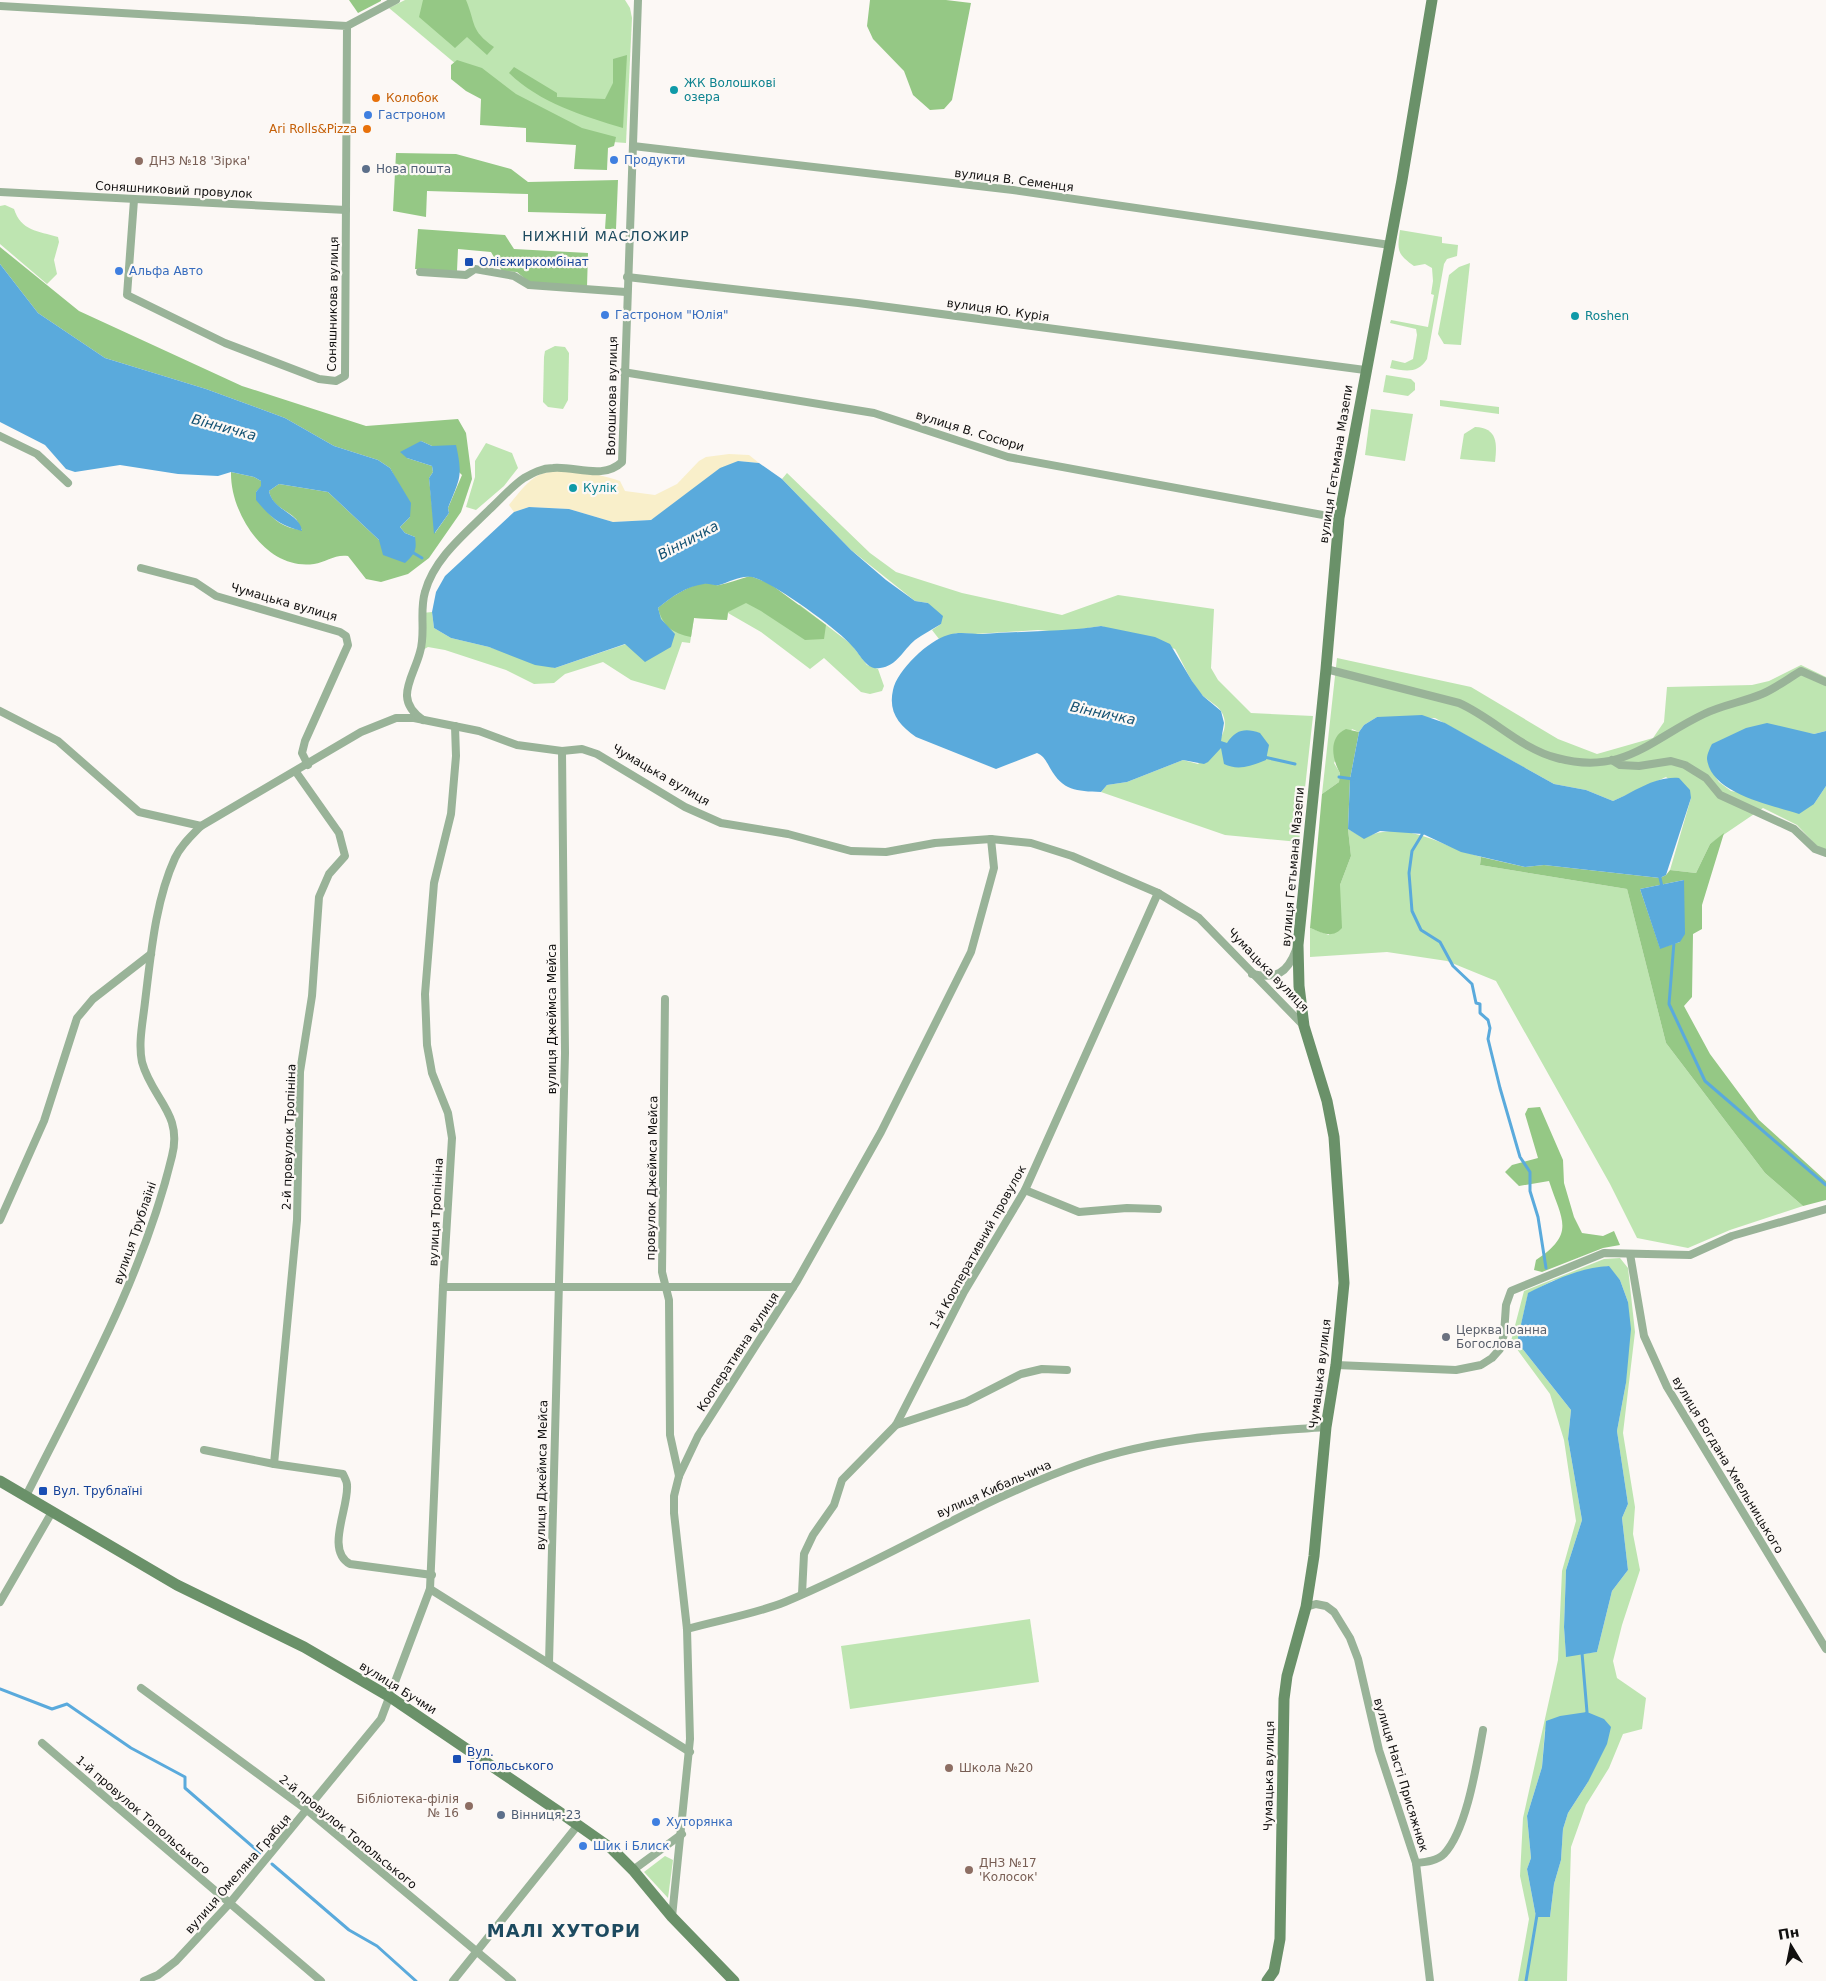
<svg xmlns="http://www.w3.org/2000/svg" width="1826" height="1981" viewBox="0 0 1826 1981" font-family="'DejaVu Sans',sans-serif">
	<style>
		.green { fill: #bee5b1; fill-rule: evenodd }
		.forest { fill: #95c885; fill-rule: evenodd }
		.sand { fill: #f9efca }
		.water { fill: #5aaadc }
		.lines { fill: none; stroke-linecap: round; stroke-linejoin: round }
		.stream { stroke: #5aaadc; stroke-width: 3 }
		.street { stroke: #99b398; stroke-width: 8 }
		.secondary { stroke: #6a9169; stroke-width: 11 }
		.culture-dot { fill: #0f9aa8; stroke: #fcf8f5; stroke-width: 2 }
		.food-dot { fill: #e8710a; stroke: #fcf8f5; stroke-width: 2 }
		.shop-dot { fill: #3f7fe0; stroke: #fcf8f5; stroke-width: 2 }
		.education-dot { fill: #8d6e63; stroke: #fcf8f5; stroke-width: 2 }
		.service-dot { fill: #5c6f8a; stroke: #fcf8f5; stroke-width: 2 }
		.transit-dot { fill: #1a4fb4; stroke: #fcf8f5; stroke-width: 2 }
		.worship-dot { fill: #6b7280; stroke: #fcf8f5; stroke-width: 2 }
		.labels { text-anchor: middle; stroke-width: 4.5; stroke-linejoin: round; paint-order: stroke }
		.culture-label { font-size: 12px; fill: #0d838f; stroke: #fcf8f5; text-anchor: start }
		.food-label { font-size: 12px; fill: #c56008; stroke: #fcf8f5; text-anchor: start }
		.shop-label { font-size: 12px; fill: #366cbe; stroke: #fcf8f5; text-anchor: start }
		.education-label { font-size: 12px; fill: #785e54; stroke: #fcf8f5; text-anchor: start }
		.service-label { font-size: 12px; fill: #4e5e75; stroke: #fcf8f5; text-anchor: start }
		.street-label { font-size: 12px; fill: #11100f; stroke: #fcf8f5 }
		.transit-label { font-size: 12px; fill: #164399; stroke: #fcf8f5; text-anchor: start }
		.worship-label { font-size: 12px; fill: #5b616d; stroke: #fcf8f5; text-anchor: start }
		.neighbourhood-label { font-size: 14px; letter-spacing: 1px; fill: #1d4a5f; stroke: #fcf8f5 }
		.water-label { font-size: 14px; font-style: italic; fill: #135172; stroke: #fcf8f5 }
		.district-label { font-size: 18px; font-weight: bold; letter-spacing: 1px; fill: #1d4a5f; stroke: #fcf8f5 }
	</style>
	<rect width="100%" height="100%" fill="#fcf8f5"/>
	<g class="green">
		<path d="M405,0H625L630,8L632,18L626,143L573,139L524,121L389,8Z"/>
		<path d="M5,205L14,209C21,231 38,231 58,237L59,242L54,260L57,274L47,284L0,244V206Z"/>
		<path d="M1400,230L1442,237V243L1458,245L1457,256L1447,259L1444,264L1427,359C1418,374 1405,371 1390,368L1392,360L1405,363L1413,359L1417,335L1416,329L1390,323L1391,320L1428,327L1434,295L1431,294L1433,281L1432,268L1425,264L1414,266C1397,254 1397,250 1400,230Z"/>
		<path d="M1470,263L1461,345L1444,344L1438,334L1449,275L1459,267Z"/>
		<path d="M555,346L565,347L569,353L568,400L563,409L548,407L543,402L544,357L545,351Z"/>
		<path d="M1386,375L1411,379L1415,383V390L1408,396L1383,392Z"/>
		<path d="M1440,400L1499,407V414L1440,406Z"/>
		<path d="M1371,409L1413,414L1405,461L1365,455Z"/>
		<path d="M1475,427C1498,428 1497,444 1495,462L1460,459L1464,434Z"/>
		<path d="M486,443L512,453L518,468L504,486L476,510L466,507L475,477V461Z"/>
		<path d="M787,473L870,553L896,572L962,593L1062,615L1118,595L1214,609L1211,668L1218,680L1251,713L1313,716L1299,842L1225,835L1101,792L1107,785L1127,782L1183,760L1198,764C1211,750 1234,732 1221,711C1217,705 1209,701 1203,696C1191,683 1184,665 1175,649L1101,626L1061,632L1038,630L975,634L957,633L939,639L932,630L941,624L928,603L915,601L851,550L782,479Z"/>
		<path d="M673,595L800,605L851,644L867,665L878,669L884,686L882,691L870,694L861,692L824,658L810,669L761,632L728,613L727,620L694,618L690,643L682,642L665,690L631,680L603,662L565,674L554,683L534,684L506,670L445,650L428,647L421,651L422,613L432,612L434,628L451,638L489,647L555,668L626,644Z"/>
		<path d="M1337,658L1471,687L1558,739L1597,754L1653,738L1664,722L1667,687L1752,685L1769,681L1801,665L1826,677V731L1814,734L1793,731L1710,768L1719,782L1731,791L1814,804L1826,786V850L1817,846L1797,825L1763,808L1710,844L1696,873L1670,870L1691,798L1666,777L1613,801L1586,790L1554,784L1435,718L1377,717L1364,725L1359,732L1352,729L1334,763L1340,773L1339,782L1322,794Z"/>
		<path d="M1348,829L1364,838C1406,818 1441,847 1481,857L1480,865L1627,889L1666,1043L1765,1173L1803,1206L1730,1230L1688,1248L1637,1238L1610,1184L1496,981L1447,961L1387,952L1310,957V928L1329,935L1340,885L1351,856Z"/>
		<path d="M1620,1258L1628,1268L1635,1332L1623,1433L1635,1507L1633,1534L1640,1570L1622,1625L1613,1661L1617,1678L1646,1698L1642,1729L1623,1734L1609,1768L1586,1805L1571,1847L1567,1981H1518L1529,1919L1520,1876L1523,1818L1558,1660L1562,1571L1576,1521L1564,1440L1550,1394L1511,1341L1524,1291L1604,1259ZM1608,1266L1620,1280L1628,1302L1626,1383L1617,1431L1628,1504L1622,1518L1628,1570L1612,1591L1597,1652L1566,1656L1564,1627L1566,1570L1582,1520L1568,1439L1571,1410L1517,1342L1528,1294L1552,1281ZM1545,1729L1588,1782L1568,1813L1563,1829L1561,1860L1554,1884L1550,1917H1536L1527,1869L1531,1858L1527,1816L1542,1767Z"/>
		<path d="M1030,1619L1039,1682L850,1709L841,1646Z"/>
		<path d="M665,1856L673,1860L668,1898L644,1872Z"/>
	</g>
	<g class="forest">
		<path d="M349,0H381V1L358,13Z"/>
		<path d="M423,0H466C476,24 470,30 494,47L487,55L467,37L455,48L419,17Z"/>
		<path d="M870,0H946L971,3L952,100L944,109L930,110L913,95L904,71L873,39L867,26Z"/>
		<path d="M627,55L623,128C583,116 540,103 509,73L514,67L557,93V97L605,99L613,83V59Z"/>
		<path d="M457,60L482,68L516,94L582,128L616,137L614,146L608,148L607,170L574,169L576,145L526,142V128L480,125L481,99L466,91L451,79V65Z"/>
		<path d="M396,153L456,154L511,169L528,182L618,180L616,229H605L606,214L528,212V194L427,191L426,217L393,211Z"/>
		<path d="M418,229L505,235L514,249L588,253L587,287L530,283L517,272L502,271L491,252L458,249L457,271L415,269Z"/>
		<path d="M0,247L79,311L242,386L366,426L458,419L466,433L472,479L461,512L429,558L408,574L381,582L366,579L348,556C335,554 326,562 314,564C266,571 230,513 231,472L254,477L261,481V487L256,492C267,514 276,527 302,530C300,527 298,522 296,519C286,509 272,507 269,491L279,484L328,492L379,540L415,537L405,533L400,527L410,517L399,485L390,468L378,460L334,446L285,418L206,389L105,358L38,313L0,264ZM421,441L432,446L462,475L448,508L449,513L435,533L429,478L433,472L432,466L407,458Z"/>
		<path d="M750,576L769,583L826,625L824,639L805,640L761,611L746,603L728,612L727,620L694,618L691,637C673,633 663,627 658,608C670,598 691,583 707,583C711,583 715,586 719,585C729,583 739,579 750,576Z"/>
		<path d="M1346,729L1359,732L1350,779L1348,829L1351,856L1340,885L1342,928C1332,939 1323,933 1310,928L1322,794L1339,782L1340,773C1332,759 1328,737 1346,729Z"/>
		<path d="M1724,833L1702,905V929L1693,934L1692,997L1684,1006L1710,1054L1759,1120L1826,1181V1200L1803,1206L1765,1173L1666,1043L1627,889L1480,865L1481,857L1525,867L1544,865L1660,878L1666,875L1670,870L1696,873L1710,844ZM1684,880L1680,942L1660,948L1640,889Z"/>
		<path d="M1540,1107L1563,1160L1564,1183L1574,1217L1582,1233L1603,1236L1614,1231L1620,1245L1603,1248L1542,1272L1534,1270L1536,1260C1576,1233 1562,1221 1549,1181L1519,1186L1505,1172L1512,1165L1538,1158L1525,1114L1528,1108Z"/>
	</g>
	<path class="sand" d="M729,454L749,455L759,463L738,461L651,520L613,522L569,509L529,507L514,512L509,505C517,495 527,481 539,475C559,466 601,474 620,481L625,491L655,495L677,484L699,461L706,457Z"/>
	<g class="water">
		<path d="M0,264L38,313L105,358L206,389L285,418L334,446L378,460L390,468L411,503L410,517L400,527L405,533L415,537C417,550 415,554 405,563L383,555L379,540L328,492L279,484L269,491C273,511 300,513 302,531C280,526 270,517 256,500V492L261,486V481L254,477L231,472L218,476L178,474L120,465L75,472L66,469L45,445L0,422Z"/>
		<path d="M421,441L432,446L456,445C463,477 460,478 448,508L449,513L434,534L429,478L433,472L432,466L407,458L400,452Z"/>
		<path d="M738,461L759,463L782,479L851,550L886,580L915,601L928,603L943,616L941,624C933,629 923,634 915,640C903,650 897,666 880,668C867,671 860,654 852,646C839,630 771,581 752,577C741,575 729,582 719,585C714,586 709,583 704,584C687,586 671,597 658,608L661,619L675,634L671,647L645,662L625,644L555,668L535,665L489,647L451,638L434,628L432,612L436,592L445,576L514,512L529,507L569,509L613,522L651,520L720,468Z"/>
		<path d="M1101,626L1155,637L1170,644L1192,681L1203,696L1221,711L1224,723L1221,741L1227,743C1236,729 1246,728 1260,733L1269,745L1266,760C1252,766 1238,771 1224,764L1221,748L1208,762L1204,764L1183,760L1127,782L1107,785L1101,792C1076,791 1063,791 1050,768C1046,761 1044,756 1037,753L996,769L916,737C899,725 888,712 893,690C897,670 929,640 948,635C959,631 971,634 983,634C1023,631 1062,632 1101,626Z"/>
		<path d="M1422,715L1445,723L1554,784L1586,790L1613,801C1635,792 1654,776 1679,778L1690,790L1691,798L1666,875L1660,878L1544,865L1525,867L1461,852L1423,834L1380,831L1364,839L1348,829L1350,779L1359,732L1364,725L1377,717Z"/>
		<path d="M1767,723L1814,734L1826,731V786L1814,804L1799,814C1772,805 1711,794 1707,759C1707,754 1710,748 1712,744L1746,728Z"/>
		<path d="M1684,880L1685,934L1680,942L1660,949L1640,889Z"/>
		<path d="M1609,1266L1620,1280L1628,1302L1631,1329L1626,1383L1617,1431L1628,1504L1622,1518L1628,1570L1612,1591L1597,1652L1566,1657L1564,1627L1566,1570L1582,1520L1568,1439L1571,1410L1517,1342L1528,1293C1554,1280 1579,1268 1609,1266Z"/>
		<path d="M1587,1712L1604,1719L1611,1727L1607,1744L1588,1782L1568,1813L1563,1829L1561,1860L1554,1884L1550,1917H1536L1527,1869L1531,1858L1527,1816L1542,1767L1546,1721L1560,1716Z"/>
	</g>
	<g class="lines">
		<g class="stream">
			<path d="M412,552L422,558"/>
			<path d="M1264,757L1295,764"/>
			<path d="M1339,777L1353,779"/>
			<path d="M1423,833L1412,851L1409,873L1412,911L1421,930L1440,942L1453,966L1472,984L1476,1003L1480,1004V1013L1488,1020L1490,1028L1488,1039L1500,1088L1520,1157L1530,1172V1191L1538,1217L1546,1268"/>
			<path d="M1659,873L1662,887"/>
			<path d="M1674,942L1669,1004L1705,1081L1826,1185"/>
			<path d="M1582,1653L1587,1712L1585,1716"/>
			<path d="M0,1689L52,1709L67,1704L131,1748L185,1777V1788L260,1853"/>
			<path d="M272,1864L349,1930L377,1946L416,1981"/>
			<path d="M1526,1981L1537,1915"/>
		</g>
		<g class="street">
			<path d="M0,6L347,26L345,376L336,381L319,379L225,343L127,295L134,200"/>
			<path d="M347,26L396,0"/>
			<path d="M633,146L1013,190L1390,245"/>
			<path d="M0,192L346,210"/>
			<path d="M420,272L466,275L475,269L514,276L529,285L626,292"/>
			<path d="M627,277L858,303L1365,370"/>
			<path d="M623,372L874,413L1008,457L1339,518"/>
			<path d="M0,436L37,454L68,483"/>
			<path d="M141,568L195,582L216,596L340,632L346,636L348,645L305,741L302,753L308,765"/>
			<path d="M1326,669L1459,703C1493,718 1521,749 1557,758C1623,776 1651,739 1704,714C1722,705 1743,702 1762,694C1776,688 1789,678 1801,671L1826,682"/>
			<path d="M0,711L58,741L139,812L201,826L361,732L396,718H414L479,731L517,745L562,751L582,749L597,754L685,807L721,823L788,834L851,851L886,852L935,843L991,839L1031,843L1072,856L1158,893L1199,918L1304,1026"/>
			<path d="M423,720C393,699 413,679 420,652C426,633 419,612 425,592C434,558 466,533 490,509C501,499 512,486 524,478C533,473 542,468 553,468C576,466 603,480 622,462L638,0"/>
			<path d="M1612,760L1620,765L1639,766L1671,761L1685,765L1706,778L1720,795L1794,829L1815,849L1826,853"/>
			<path d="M1252,974C1276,979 1287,974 1296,950"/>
			<path d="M665,999L662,1272L669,1300L670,1435L679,1476"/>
			<path d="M1025,1190L1079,1212L1127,1208L1158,1209"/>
			<path d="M0,1220L44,1121L77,1018L93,999L151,954"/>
			<path d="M1630,1254L1644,1336L1667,1387L1826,1649"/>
			<path d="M443,1287H793"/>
			<path d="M1336,1365L1456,1370L1481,1365L1492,1358L1500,1349L1504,1334L1506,1305L1511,1291L1604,1253L1690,1255L1732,1236L1826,1209"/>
			<path d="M896,1425L966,1402L1021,1374L1042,1369L1067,1370"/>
			<path d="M204,1450L274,1464L343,1474C344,1477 347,1481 347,1485C349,1508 325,1550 350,1564L432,1575"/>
			<path d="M274,1464L297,1220L300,1072L312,996L319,897L329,874L345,856L339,833L296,772"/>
			<path d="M26,1496C81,1386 143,1277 172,1156C183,1113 152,1099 142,1062C138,1043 143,1021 145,1002C151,954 155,902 175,858C181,845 192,835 201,826"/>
			<path d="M430,1589L690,1752"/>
			<path d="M802,1594L804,1554L813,1535L834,1505L842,1480L896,1425L964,1292L1025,1190L1158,893"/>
			<path d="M0,1602L52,1512"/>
			<path d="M1306,1607L1316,1604L1326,1606L1334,1612L1350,1638L1358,1659L1379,1750L1416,1863L1430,1981"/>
			<path d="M687,1629C719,1620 755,1614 785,1602C887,1560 980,1499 1084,1463C1161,1436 1245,1433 1326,1427"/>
			<path d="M549,1663L565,1053L562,751"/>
			<path d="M141,1688L307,1810L512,1981"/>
			<path d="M42,1743L321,1981"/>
			<path d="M1416,1863C1425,1862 1437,1861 1444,1854C1467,1830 1477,1762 1483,1730"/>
			<path d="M633,1870L682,1834"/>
			<path d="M672,1917L690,1739L687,1629L674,1513V1496L679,1476L698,1436L797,1281L881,1132L971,952L994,868L991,839"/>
			<path d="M144,1981L158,1975L176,1961L229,1904L381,1719L430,1589L443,1287L452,1138L448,1113L432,1073L427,1045L425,994L434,883L451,814L456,756L455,726"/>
			<path d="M453,1981L578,1825"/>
		</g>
		<g class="secondary">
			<path d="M0,1481L177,1585L304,1647L390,1697L558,1811L612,1849L633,1870L672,1917L734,1981"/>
			<path d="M1267,1981L1274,1971L1280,1939L1284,1699L1287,1676L1306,1607L1314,1556L1326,1427L1336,1365L1344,1283L1334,1137L1327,1101L1304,1026L1299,986L1298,945L1326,669L1339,518L1402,180L1432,0"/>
		</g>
	</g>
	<g class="culture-dot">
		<circle cx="674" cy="90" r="5"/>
		<circle cx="1575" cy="316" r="5"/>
		<circle cx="573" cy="488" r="5"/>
	</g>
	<g class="food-dot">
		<circle cx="376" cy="98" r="5"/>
		<circle cx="367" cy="129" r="5"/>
	</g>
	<g class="shop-dot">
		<circle cx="368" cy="115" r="5"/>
		<circle cx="614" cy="160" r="5"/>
		<circle cx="119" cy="271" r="5"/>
		<circle cx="605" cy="315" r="5"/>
		<circle cx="656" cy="1822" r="5"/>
		<circle cx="583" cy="1846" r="5"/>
	</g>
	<g class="education-dot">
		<circle cx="139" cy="161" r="5"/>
		<circle cx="949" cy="1768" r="5"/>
		<circle cx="469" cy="1806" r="5"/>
		<circle cx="969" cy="1870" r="5"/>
	</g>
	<g class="service-dot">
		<circle cx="366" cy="169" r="5"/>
		<circle cx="501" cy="1815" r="5"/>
	</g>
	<g class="transit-dot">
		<rect x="464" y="257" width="10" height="10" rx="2.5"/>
		<rect x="38" y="1486" width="10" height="10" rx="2.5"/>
		<rect x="452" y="1754" width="10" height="10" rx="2.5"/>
	</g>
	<circle class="worship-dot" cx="1446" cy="1337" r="5"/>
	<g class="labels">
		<g class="culture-label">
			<text x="684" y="87">ЖК Волошкові<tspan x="684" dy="14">озера</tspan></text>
			<text x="1585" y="320">Roshen</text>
			<text x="583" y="492">Кулік</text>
		</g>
		<g class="food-label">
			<text x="386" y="102">Колобок</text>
			<text x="357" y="133" text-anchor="end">Ari Rolls&amp;Pizza</text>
		</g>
		<g class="shop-label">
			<text x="378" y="119">Гастроном</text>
			<text x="624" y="164">Продукти</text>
			<text x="129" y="275">Альфа Авто</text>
			<text x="615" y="319">Гастроном "Юлія"</text>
			<text x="666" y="1826">Хуторянка</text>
			<text x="593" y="1850">Шик і Блиск</text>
		</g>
		<g class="education-label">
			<text x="149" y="165">ДНЗ №18 'Зірка'</text>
			<text x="959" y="1772">Школа №20</text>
			<text x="459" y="1803" text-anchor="end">Бібліотека-філія<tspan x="459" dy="14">№ 16</tspan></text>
			<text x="979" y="1867">ДНЗ №17<tspan x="979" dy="14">'Колосок'</tspan></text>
		</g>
		<g class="service-label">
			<text x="376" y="173">Нова пошта</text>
			<text x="511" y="1819">Вінниця-23</text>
		</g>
		<g class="street-label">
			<text transform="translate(1014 180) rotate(7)" y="4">вулиця В. Семенця</text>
			<text transform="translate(174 190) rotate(3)" y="4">Соняшниковий провулок</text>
			<text transform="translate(333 304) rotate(-89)" y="4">Соняшникова вулиця</text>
			<text transform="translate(998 310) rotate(8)" y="4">вулиця Ю. Курія</text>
			<text transform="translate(612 396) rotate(-89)" y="4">Волошкова вулиця</text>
			<text transform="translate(970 431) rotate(17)" y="4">вулиця В. Сосюри</text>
			<text transform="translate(1336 464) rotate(-81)" y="4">вулиця Гетьмана Мазепи</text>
			<text transform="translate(284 602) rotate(16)" y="4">Чумацька вулиця</text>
			<text transform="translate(661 775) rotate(30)" y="4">Чумацька вулиця</text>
			<text transform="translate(1293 867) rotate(-85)" y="4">вулиця Гетьмана Мазепи</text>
			<text transform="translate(1268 970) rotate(46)" y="4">Чумацька вулиця</text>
			<text transform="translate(552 1019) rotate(-90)" y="4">вулиця Джеймса Мейса</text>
			<text transform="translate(289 1137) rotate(-88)" y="4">2-й провулок Тропініна</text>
			<text transform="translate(652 1178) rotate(-89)" y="4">провулок Джеймса Мейса</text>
			<text transform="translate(436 1212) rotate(-87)" y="4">вулиця Тропініна</text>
			<text transform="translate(135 1233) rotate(-71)" y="4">вулиця Трублаїні</text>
			<text transform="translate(978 1247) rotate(-61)" y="4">1-й Кооперативний провулок</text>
			<text transform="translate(738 1352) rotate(-57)" y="4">Кооперативна вулиця</text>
			<text transform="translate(1320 1374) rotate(-83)" y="4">Чумацька вулиця</text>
			<text transform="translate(1728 1465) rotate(59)" y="4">вулиця Богдана Хмельницького</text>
			<text transform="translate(542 1475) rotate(-89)" y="4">вулиця Джеймса Мейса</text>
			<text transform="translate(994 1489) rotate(-24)" y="4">вулиця Кибальчича</text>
			<text transform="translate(398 1688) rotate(32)" y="4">вулиця Бучми</text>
			<text transform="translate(1401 1775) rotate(73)" y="4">вулиця Насті Присяжнюк</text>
			<text transform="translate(1269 1776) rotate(-89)" y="4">Чумацька вулиця</text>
			<text transform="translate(143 1815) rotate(41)" y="4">1-й провулок Топольського</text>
			<text transform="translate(348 1832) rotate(39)" y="4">2-й провулок Топольського</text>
			<text transform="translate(238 1874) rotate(-49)" y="4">вулиця Омеляна Грабця</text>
		</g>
		<g class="transit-label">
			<text x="479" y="266">Олієжиркомбінат</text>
			<text x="53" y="1495">Вул. Трублаїні</text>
			<text x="467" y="1756">Вул.<tspan x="467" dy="14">Топольського</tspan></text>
		</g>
		<g class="worship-label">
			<text x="1456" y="1334">Церква Іоанна<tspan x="1456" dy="14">Богослова</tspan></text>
		</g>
		<g class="neighbourhood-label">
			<text x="606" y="241">НИЖНІЙ МАСЛОЖИР</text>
		</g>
		<g class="water-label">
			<text transform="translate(224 427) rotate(15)" y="5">Вінничка</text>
			<text transform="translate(688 540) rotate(-28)" y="5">Вінничка</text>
			<text transform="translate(1103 713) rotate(12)" y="5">Вінничка</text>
		</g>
		<g class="district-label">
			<text x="564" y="1937">МАЛІ ХУТОРИ</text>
		</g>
	</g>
	<g transform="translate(1791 1946) rotate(350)" stroke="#fcf8f5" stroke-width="4" paint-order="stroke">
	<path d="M0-4L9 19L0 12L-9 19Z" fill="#11100f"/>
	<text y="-8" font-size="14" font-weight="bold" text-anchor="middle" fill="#11100f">Пн</text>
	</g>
</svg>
